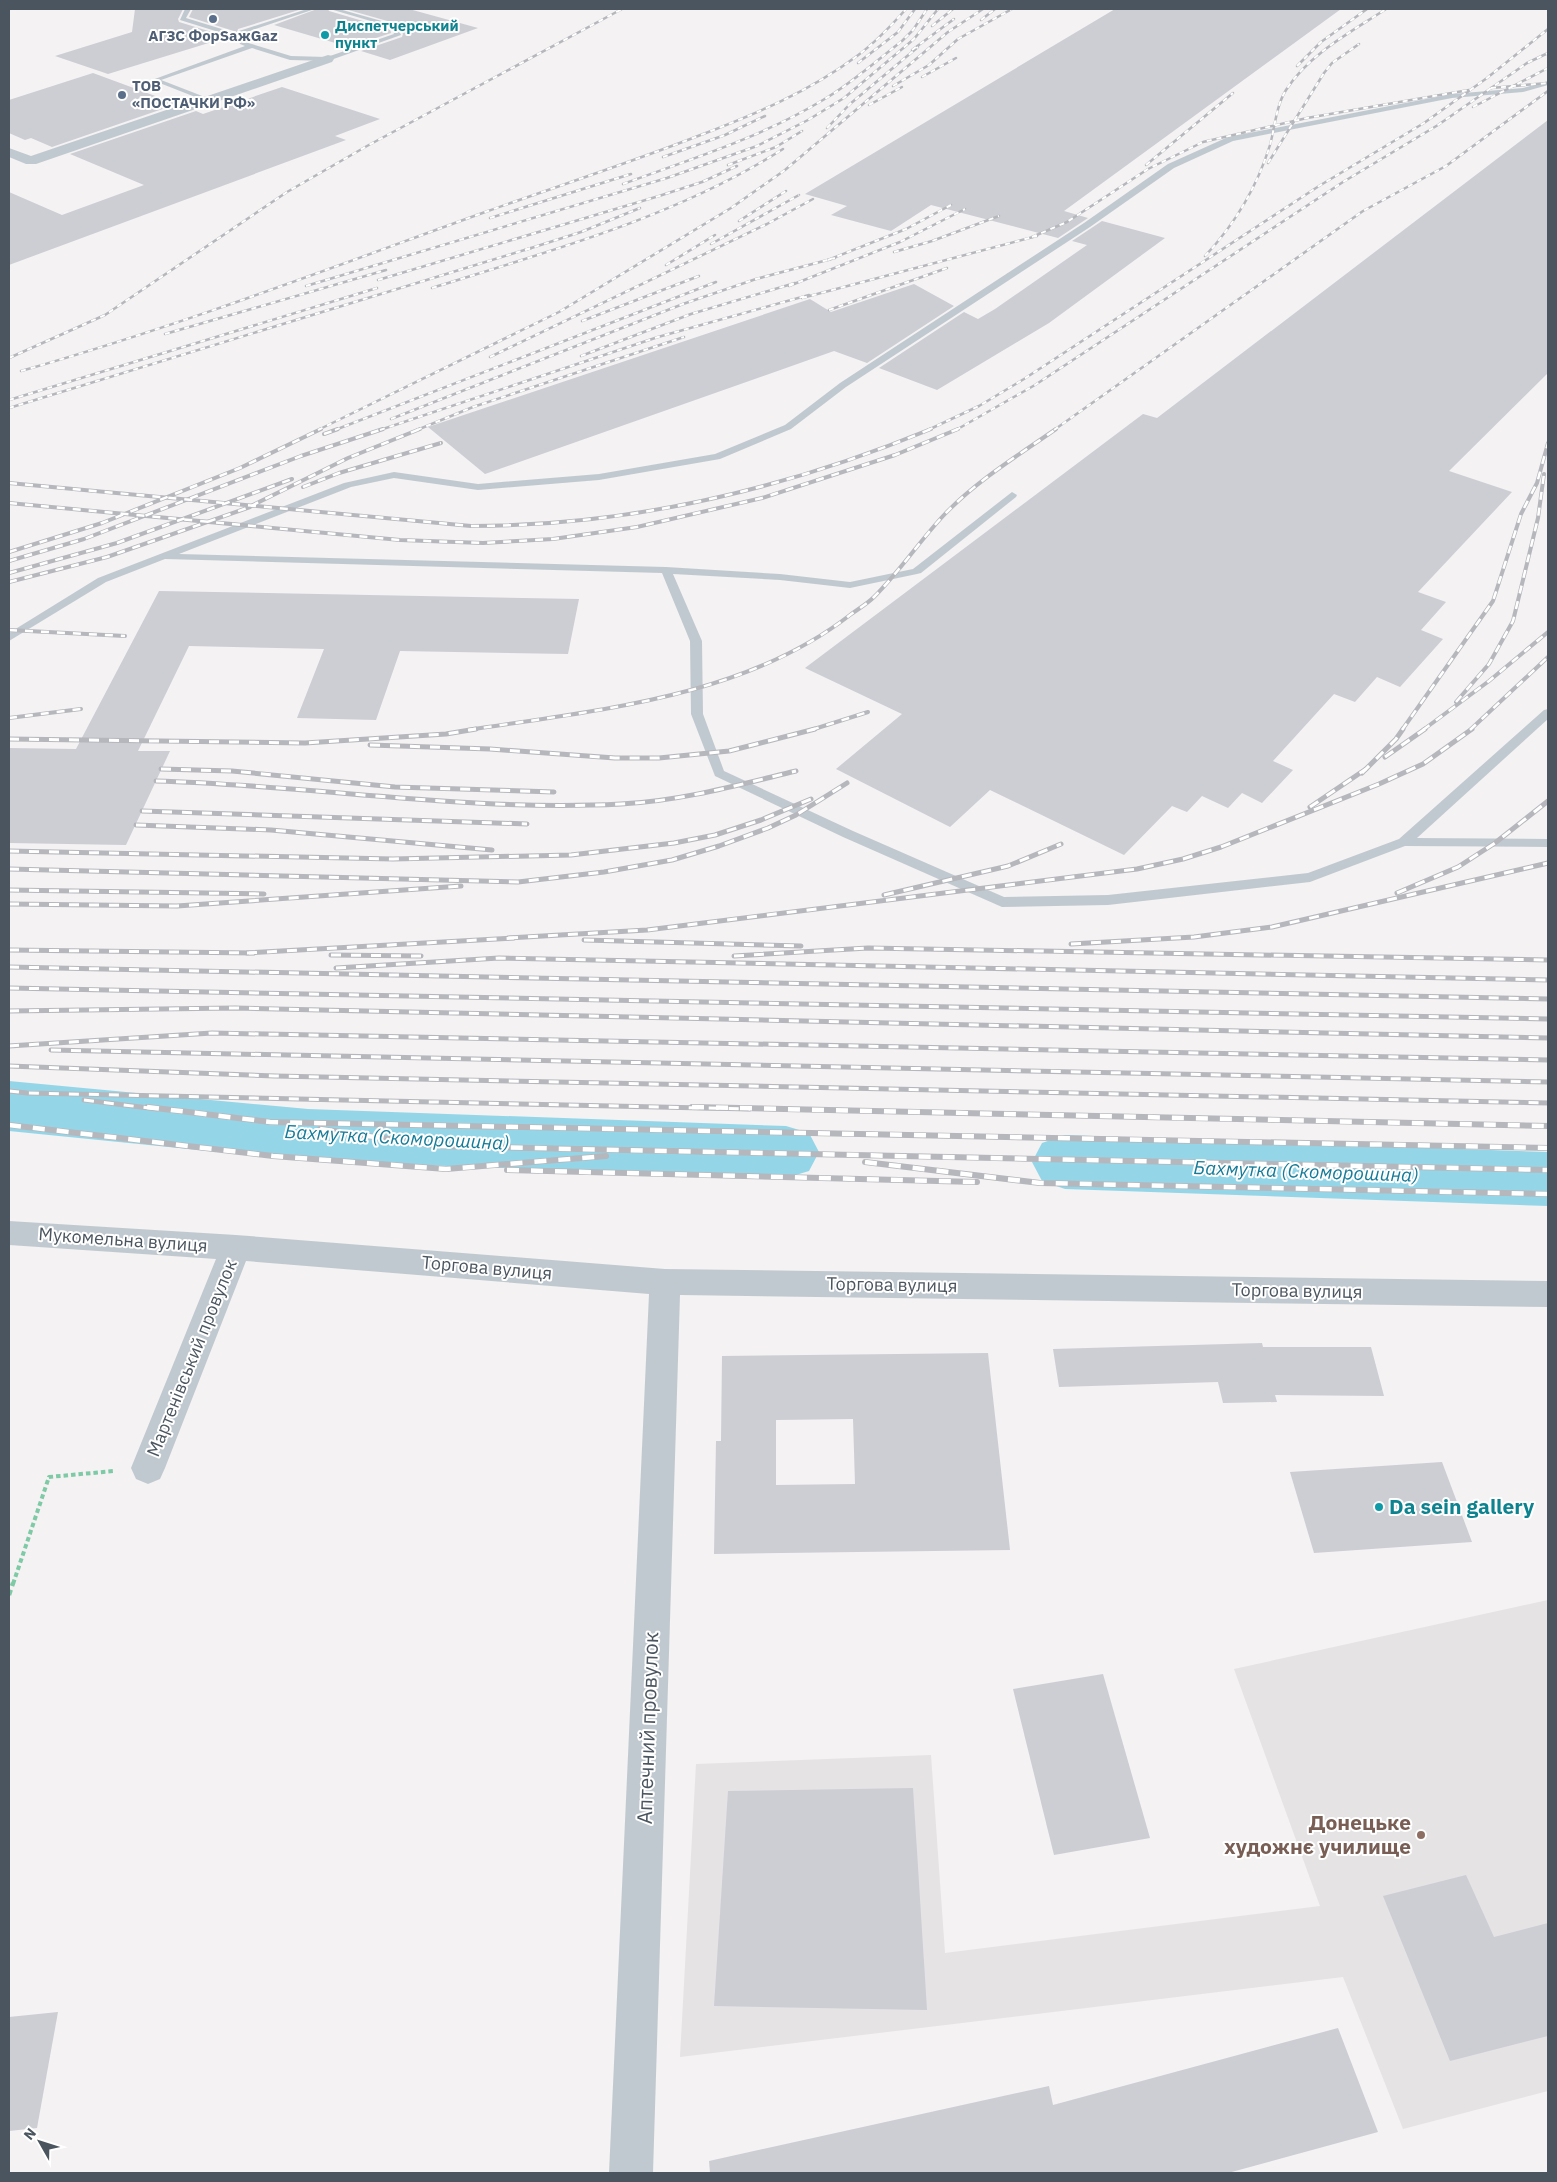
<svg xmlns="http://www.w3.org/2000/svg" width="1557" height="2182" viewBox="0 0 1557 2182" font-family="'IBM Plex Sans',sans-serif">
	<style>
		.education { fill: #e5e3e4 }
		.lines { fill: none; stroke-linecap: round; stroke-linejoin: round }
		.river { fill: #94d6e8; fill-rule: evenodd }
		.building { fill: #ccced4; fill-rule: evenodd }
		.path-far1 { stroke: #7ecaa6; stroke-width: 4; stroke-dasharray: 4.5 3; stroke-linecap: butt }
		.path { stroke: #7ecaa6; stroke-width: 4.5; stroke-dasharray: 5.5 4; stroke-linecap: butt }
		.service { fill: #c1c9d0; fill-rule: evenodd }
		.minor { fill: #c1c9d0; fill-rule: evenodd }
		.rail-far3-casing { stroke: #b5b7bc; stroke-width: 2.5 }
		.rail-far2-casing { stroke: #b5b7bc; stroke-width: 4 }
		.rail-far1-casing { stroke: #b5b7bc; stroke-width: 5 }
		.rail-casing { stroke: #b5b7bc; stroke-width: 6 }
		.rail-far3 { stroke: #fff; stroke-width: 2; stroke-dasharray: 5; stroke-linecap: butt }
		.rail-far2 { stroke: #fff; stroke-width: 2.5; stroke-dasharray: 8; stroke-linecap: butt }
		.rail-far1 { stroke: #fff; stroke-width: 3; stroke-dasharray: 10; stroke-linecap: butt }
		.rail { stroke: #fff; stroke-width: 4.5; stroke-dasharray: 12; stroke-linecap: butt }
		.service-dot { fill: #5c6f8a; stroke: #fff; stroke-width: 2 }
		.culture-dot { fill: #0f9aa8; stroke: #fff; stroke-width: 2 }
		.education-dot { fill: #8d6e63; stroke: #fff; stroke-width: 2 }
		.labels { text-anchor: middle; stroke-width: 4; stroke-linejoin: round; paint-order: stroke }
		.far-culture-label { font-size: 15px; font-weight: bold; fill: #0d838f; stroke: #fff; text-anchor: start }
		.far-service-label { font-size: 15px; font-weight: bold; fill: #4e5e75; stroke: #fff }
		.street-label { font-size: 18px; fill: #4b555f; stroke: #fff }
		.water-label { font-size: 19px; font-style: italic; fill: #157b98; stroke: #fff }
		.near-culture-label { font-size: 21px; font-weight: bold; fill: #0d838f; stroke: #fff; text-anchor: start }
		.near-street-label { font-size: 21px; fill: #4b555f; stroke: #fff }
		.near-education-label { font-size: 21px; font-weight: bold; fill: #785e54; stroke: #fff; text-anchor: end }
	</style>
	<rect width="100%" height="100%" fill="#f4f2f2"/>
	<path class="education" d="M1548,1600V2091L1403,2129L1343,1977L680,2057L696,1764L931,1755L945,1953L1320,1906L1234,1669Z"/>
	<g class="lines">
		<g class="river">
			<path d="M9,1081L308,1109L786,1126L809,1133L819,1152L809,1171L786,1178L308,1161L9,1131Z"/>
			<path d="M1065,1135L1548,1152V1206L1065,1189L1042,1181L1032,1162L1042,1143Z"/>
		</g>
	</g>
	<g class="building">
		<path d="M135,9H183L178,19L179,22L228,37L108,74L55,56L132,32Z"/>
		<path d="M193,9H302L238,29L237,32L189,17Z"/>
		<path d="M317,9H328L329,11L390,29L391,33L349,47L274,25Z"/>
		<path d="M345,9H409L478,28L390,60L361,51L402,37L403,34L398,24Z"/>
		<path d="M1115,9H1341L1064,211L1088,218L1058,238L931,205L891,231L831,215L847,206L805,194Z"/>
		<path d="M93,73L177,104L52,147L31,138L25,140L9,133V100Z"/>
		<path d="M282,87L380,119L335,136L346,140L9,265V192L62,215L144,185L70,154L196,111L203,114Z"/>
		<path d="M1548,120V373L1449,471L1512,492L1418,592L1446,602L1421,630L1443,639L1400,687L1377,677L1355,702L1334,694L1273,761L1293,770L1262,803L1242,793L1228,808L1202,796L1187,812L1172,806L1124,855L990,790L950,827L836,769L902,714L805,668L1143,414L1157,418Z"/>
		<path d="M1102,221L1165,238L1049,323L937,390L879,368L964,312L978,319L995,309L1087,245L1072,241Z"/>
		<path d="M914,284L954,306L867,363L834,351L485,474L428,427L810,299L831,312Z"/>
		<path d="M159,591L579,599L568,654L400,651L376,720L297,718L324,649L189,646L138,751H170L126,845L9,843V748L76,749Z"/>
		<path d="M1262,1343L1263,1347H1371L1384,1396L1275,1395L1277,1402L1223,1403L1218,1382L1059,1387L1053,1349Z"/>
		<path d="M988,1353L1010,1550L714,1554L716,1441H721L722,1356ZM853,1419L855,1484L776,1485V1420Z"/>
		<path d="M1442,1462L1472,1542L1314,1553L1290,1472Z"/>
		<path d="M1103,1674L1150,1838L1054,1855L1013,1689Z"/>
		<path d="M913,1788L927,2010L714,2006L728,1791Z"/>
		<path d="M1466,1875L1494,1937L1548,1923V2036L1450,2061L1383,1896Z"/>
		<path d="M58,2012L37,2128L9,2131V2017Z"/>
		<path d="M1338,2028L1378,2132L1228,2173H710L709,2161L1049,2086L1053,2105Z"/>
	</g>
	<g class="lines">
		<path class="path-far1" d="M13,1584L49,1477L114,1471"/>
		<path class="path" d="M9,1595L13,1583"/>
		<g class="service">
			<path d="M185,9H191L186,18L238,34L239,31L307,9H315L244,33L245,42L291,56L327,57L394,34L391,27L330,9H339L396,25L401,35L328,61L290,60L252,48L161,80L210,99V101L208,102L152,80L245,46L240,44L238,38L180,20Z"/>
			<path d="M1548,81V85L1523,92L1452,98L1233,141L1174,168L1090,227L846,387L791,429L720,459L599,480L478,490L394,478L351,487L179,554L666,567L780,574L850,582L913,569L1012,492L1017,495L1016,497L921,573L917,574L850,588L780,580L673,574L702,641L703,714L724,771L853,831L1004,897L1108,895L1308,873L1399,839L1544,710L1548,709V719L1417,838L1548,839V847L1405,846L1310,882L1108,905L1002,907L843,837L715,776L691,714L690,641L662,573L165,559L106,582L9,641V633L98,578L344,483L394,472L478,484L599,474L715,454L785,425L840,383L1084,223L1168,164L1228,137L1452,94L1523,88Z"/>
		</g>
		<g class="minor">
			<path d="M328,55L332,56L334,59L332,62L36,164H26L9,157V148L31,156Z"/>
			<path d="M9,1221L236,1235L665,1269L1548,1281V1307L680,1295L653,2173H609L649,1294L246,1261L165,1468L160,1479L148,1484L136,1479L131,1468L216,1259L9,1245Z"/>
		</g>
		<defs>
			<g id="rail-far3">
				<path d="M981,20L995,9"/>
				<path d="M932,26L953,9"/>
				<path d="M912,50L954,19"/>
				<path d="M858,63L898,32L915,9"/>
				<path d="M1297,66L1321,42L1367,9"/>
				<path d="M922,77L956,58"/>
				<path d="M893,86L929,65L958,39L1012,9"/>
				<path d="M1491,88L1548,83"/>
				<path d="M869,105L902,87"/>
				<path d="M1473,107L1548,68"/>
				<path d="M827,128L850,104L918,47"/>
				<path d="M663,157L725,135L765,116"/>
				<path d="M1268,163L1324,73L1332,63L1359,44"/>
				<path d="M728,165L776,147L802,131"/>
				<path d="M1146,165L1233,93"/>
				<path d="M623,184C691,159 760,138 823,100C851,84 876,61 902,41L913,30L927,9"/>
				<path d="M490,218L631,174"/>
				<path d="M739,221L786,191"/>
				<path d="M1032,237L1067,222L1148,169L1203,142L1307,118L1469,90"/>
				<path d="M711,244L799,195"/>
				<path d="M525,250L581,232L640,208"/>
				<path d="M894,252L932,241L999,216"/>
				<path d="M1205,256C1235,224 1257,187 1270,145C1275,127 1276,106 1286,90C1309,54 1351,32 1386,9"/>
				<path d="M828,260L906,229L951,205"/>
				<path d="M666,265L715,235"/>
				<path d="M378,280L659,196L702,182L737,166"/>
				<path d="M306,286L667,178L757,146L808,120L844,98L914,39L938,9"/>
				<path d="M789,286L900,242L965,209"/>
				<path d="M432,288C550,251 678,216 783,149"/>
				<path d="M802,298L1037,236"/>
				<path d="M829,310L947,268"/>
				<path d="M582,321L699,276"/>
				<path d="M165,334L386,270"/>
				<path d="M581,356L691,314L795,283"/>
				<path d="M490,357L767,224L813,199"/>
				<path d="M9,358L105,315L287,192L367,146L622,9"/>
				<path d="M21,371C180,326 333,267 488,211C558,186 629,163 698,136C753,115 809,92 857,56C876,42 891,26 906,9"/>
				<path d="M9,400L377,288"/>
				<path d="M9,408L531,248"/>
				<path d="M391,419L683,304L756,279L835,258"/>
				<path d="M318,430L559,312L731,208L785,170L948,32L983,9"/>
				<path d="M335,430L716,282"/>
				<path d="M380,430L658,337L809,295"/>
				<path d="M417,430L473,407L684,337"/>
				<path d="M928,430L979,406L1024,379L1319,186L1424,123L1487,78L1548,29"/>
				<path d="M956,430L1035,385L1343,182L1438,125L1527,63L1548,53"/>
				<path d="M1054,430L1363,211L1446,166L1548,91"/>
			</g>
			<g id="rail-far2">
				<path d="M324,434L338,429"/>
				<path d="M9,483L471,526C630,526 785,489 931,429"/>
				<path d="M303,487L339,473L441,443"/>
				<path d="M9,503L400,540L483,543L553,539L637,527L762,498L895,455L958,429"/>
				<path d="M251,506L348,458L420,429"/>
				<path d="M9,552L102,523L240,468L321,429"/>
				<path d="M9,561L84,539L301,456L383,429"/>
				<path d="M9,573L117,543L292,479"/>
				<path d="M9,582L107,557L250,507"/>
				<path d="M9,630L125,636"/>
				<path d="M1456,702L1489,664L1513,621L1538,518L1544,474"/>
				<path d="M9,718L81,709"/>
				<path d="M468,730C597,710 743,698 850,615C858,609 867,604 874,597C899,572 919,542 943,516C975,482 1017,456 1056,429"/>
				<path d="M811,730L868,712"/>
				<path d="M1402,730L1493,601L1521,514L1537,483L1548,443"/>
				<path d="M1423,730L1489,681L1548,632"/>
				<path d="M1470,730L1548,657"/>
			</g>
			<g id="rail-far1">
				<path d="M9,739L305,743L446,734L476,729"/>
				<path d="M370,745L490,749L615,758H659L729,751L815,729"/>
				<path d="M1385,757L1425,729"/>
				<path d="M161,769L232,771L395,787L554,792"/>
				<path d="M1362,773L1396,739L1403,729"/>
				<path d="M156,781C311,785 465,812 621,804C681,801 738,785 796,771"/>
				<path d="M1310,807L1366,769"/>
				<path d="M142,811L527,824"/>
				<path d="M136,825L271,830L492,850"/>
				<path d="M9,851L393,859L571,855L674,843L715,835L761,820L811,799"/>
				<path d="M9,869L518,882L604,872L672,860L719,846L768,828L796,815L847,783"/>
				<path d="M9,890L264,894"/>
				<path d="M1397,893L1458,867L1495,843L1548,801"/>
				<path d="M884,895L1008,866L1061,844"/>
				<path d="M9,904L177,906L461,886"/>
				<path d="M508,938L647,930L1137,869L1183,859L1221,847L1379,784L1423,764L1472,729"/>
				<path d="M584,940L801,946"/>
				<path d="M1071,944L1194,937L1272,927L1548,863"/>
				<path d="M9,950L254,953"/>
				<path d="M247,953L514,938"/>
				<path d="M331,955L421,956"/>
				<path d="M734,956L868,948L1548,960"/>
				<path d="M9,967L1548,999"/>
				<path d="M336,968L499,958L1548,980"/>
				<path d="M9,988L1548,1019"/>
				<path d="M9,1011L235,1008L1548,1038"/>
				<path d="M9,1046L212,1033L1548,1060"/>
				<path d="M51,1050L1548,1082"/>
				<path d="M9,1066L275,1076L1548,1103"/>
				<path d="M9,1091L27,1093L750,1109"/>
				<path d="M84,1100L157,1109"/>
			</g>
			<g id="rail">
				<path d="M147,1107L270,1122L1548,1148"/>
				<path d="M692,1107L1548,1126"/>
				<path d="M9,1125L273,1156L446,1169L606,1156"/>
				<path d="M320,1129L437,1146L1548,1170"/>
				<path d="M865,1162L1040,1183L1548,1194"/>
				<path d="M507,1170L977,1182"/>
			</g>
		</defs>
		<use href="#rail-far3" class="rail-far3-casing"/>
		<use href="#rail-far2" class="rail-far2-casing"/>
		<use href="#rail-far1" class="rail-far1-casing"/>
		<use href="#rail" class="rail-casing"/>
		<use href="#rail-far3" class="rail-far3"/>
		<use href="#rail-far2" class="rail-far2"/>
		<use href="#rail-far1" class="rail-far1"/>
		<use href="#rail" class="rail"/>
	</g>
	<g class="service-dot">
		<circle cx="213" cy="19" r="5"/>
		<circle cx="122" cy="95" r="5"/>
	</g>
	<g class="culture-dot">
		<circle cx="325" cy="35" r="5"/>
		<circle cx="1379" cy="1507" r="5"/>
	</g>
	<circle class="education-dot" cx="1421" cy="1835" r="5"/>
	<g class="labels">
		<g class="far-culture-label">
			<text x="335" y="31">Диспетчерський<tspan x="335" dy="17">пункт</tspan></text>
		</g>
		<g class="far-service-label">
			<text x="213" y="41">АГЗС ФорSажGaz</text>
			<text x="132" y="91" text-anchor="start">ТОВ<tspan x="132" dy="17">«ПОСТАЧКИ РФ»</tspan></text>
		</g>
		<g class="street-label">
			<text transform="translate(123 1240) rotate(4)" y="6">Мукомельна вулиця</text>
			<text transform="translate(487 1268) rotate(5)" y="6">Торгова вулиця</text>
			<text transform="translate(892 1285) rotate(1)" y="6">Торгова вулиця</text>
			<text transform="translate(1297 1291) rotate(1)" y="6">Торгова вулиця</text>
			<text transform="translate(192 1358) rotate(-68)" y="6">Мартенівський провулок</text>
		</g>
		<g class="water-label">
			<text transform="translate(397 1137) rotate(3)" y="7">Бахмутка (Скоморошина)</text>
			<text transform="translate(1306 1171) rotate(2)" y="7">Бахмутка (Скоморошина)</text>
		</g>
		<g class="near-culture-label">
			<text x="1389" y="1514">Da sein gallery</text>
		</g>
		<g class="near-street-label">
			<text transform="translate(648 1728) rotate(-88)" y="7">Аптечний провулок</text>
		</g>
		<g class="near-education-label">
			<text x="1411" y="1830">Донецьке<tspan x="1411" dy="24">художнє училище</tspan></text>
		</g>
	</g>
	<rect width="1557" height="2182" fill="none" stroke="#4b555f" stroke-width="20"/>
	<g transform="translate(40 2142) rotate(309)" stroke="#ffffff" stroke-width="4" paint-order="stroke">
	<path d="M0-4L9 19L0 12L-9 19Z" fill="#4b555f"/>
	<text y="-8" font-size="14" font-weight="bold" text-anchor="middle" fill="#4b555f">N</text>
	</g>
</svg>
